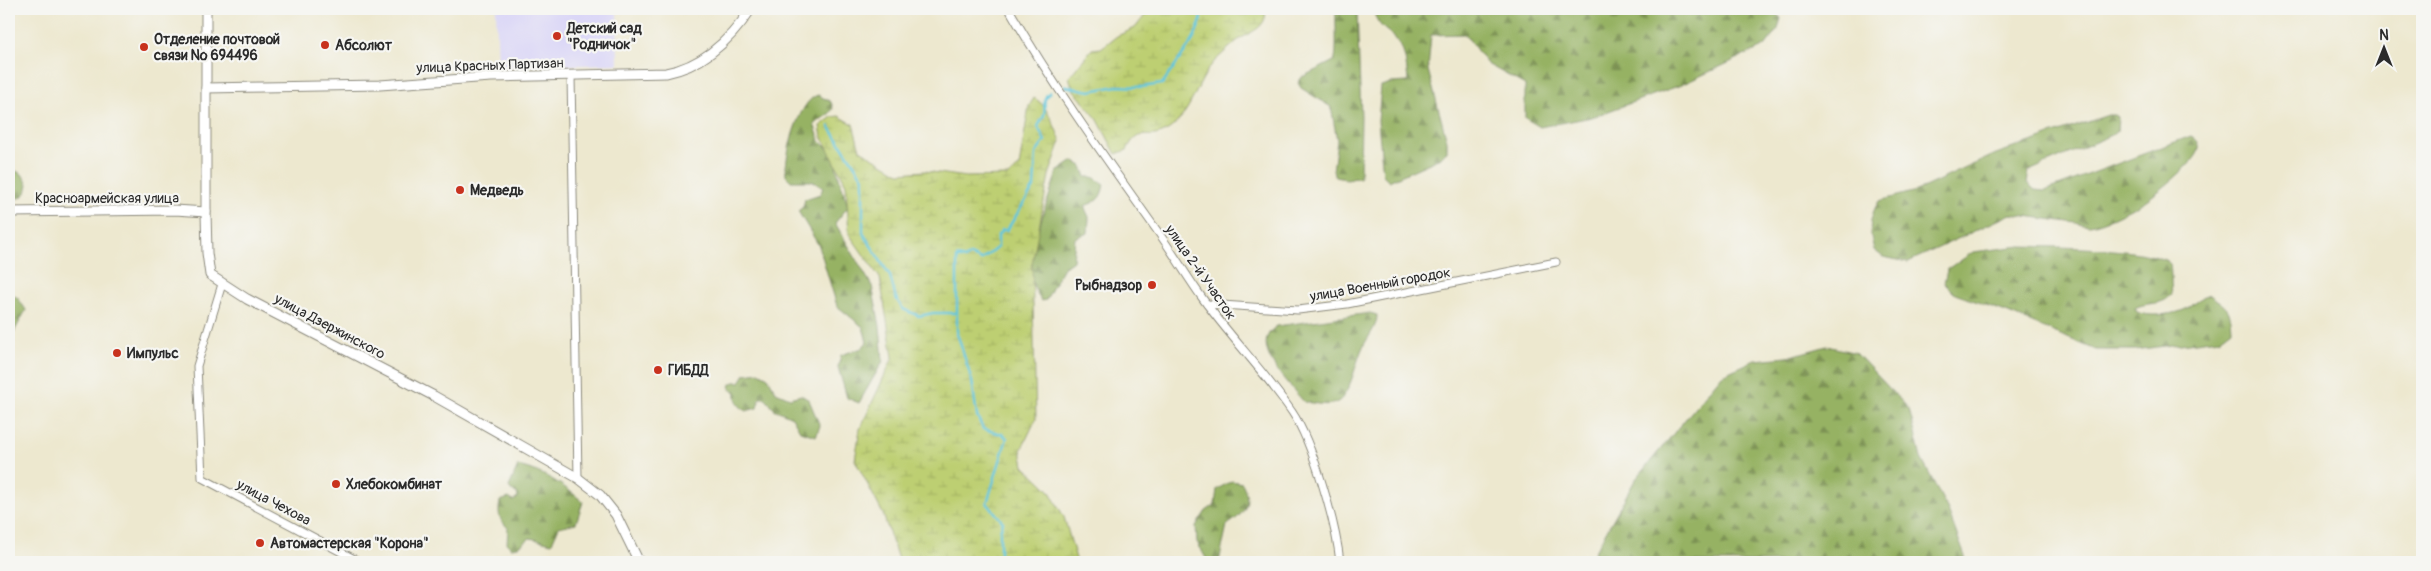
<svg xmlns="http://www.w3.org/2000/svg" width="2431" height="571" viewBox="0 0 2431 571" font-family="Pangolin,sans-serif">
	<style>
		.built { fill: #dad6f7 }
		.forest { fill: url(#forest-firs); stroke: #606e48 }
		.wetland { fill: url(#wetland-marsh); stroke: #747d4e }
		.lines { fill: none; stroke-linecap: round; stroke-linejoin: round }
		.stream { stroke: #60c6dd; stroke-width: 2.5 }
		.minor-casing { stroke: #8c8a7d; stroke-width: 9 }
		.tertiary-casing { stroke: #8c8a7d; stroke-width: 11 }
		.minor { stroke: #fff; stroke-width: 7 }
		.tertiary { stroke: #fff; stroke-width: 9 }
		.poi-dot { fill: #c8321e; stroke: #f6f6f2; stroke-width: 2 }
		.labels { text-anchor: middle; stroke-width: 4.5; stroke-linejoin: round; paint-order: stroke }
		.poi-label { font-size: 14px; font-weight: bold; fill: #2b2b2b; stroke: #f6f6f2; text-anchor: start }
		.street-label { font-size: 14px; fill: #2b2b2b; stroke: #f6f6f2 }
	</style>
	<defs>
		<pattern id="forest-firs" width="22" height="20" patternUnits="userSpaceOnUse" patternTransform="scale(1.25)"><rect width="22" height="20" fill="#96b264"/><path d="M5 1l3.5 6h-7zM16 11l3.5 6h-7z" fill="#7b9153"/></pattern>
		<pattern id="wetland-marsh" width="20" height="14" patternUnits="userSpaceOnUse" patternTransform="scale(1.25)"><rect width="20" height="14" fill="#bdcf72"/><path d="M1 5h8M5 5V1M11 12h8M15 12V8" fill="none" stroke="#a3b263"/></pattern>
	</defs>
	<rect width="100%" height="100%" fill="#f6f6f2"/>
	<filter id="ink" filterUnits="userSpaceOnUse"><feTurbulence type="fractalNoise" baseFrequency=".02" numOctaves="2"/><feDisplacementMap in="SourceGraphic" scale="10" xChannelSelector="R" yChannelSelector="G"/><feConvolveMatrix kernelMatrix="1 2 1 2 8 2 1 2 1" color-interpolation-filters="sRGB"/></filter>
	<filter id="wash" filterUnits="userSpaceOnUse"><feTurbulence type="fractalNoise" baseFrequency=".0096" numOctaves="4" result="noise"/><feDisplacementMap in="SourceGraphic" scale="20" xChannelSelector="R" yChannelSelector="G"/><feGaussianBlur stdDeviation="1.12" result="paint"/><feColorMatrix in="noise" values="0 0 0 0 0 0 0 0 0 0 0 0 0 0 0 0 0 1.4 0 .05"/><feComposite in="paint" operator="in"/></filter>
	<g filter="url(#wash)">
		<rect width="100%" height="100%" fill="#ede8cf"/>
		<path class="built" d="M496,9H617L618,64L498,67Z"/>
		<g class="forest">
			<path d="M1336,9H1357L1361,116L1360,178L1345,179L1336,177L1333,171L1337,140L1331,107L1301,88L1298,83L1302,77L1334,61C1338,53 1335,21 1336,9Z"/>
			<path d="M1373,9H1770L1781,18L1778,29L1765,46L1681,85L1592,117L1540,127L1525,118V85L1487,64L1465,34L1431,35L1428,70L1447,141V152L1434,161L1389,181L1383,175L1378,121L1381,86L1391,83L1408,82C1407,70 1406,57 1401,47C1393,30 1378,32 1373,9Z"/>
			<path d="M818,95L831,102L833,108L830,113L814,124L820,141L832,153L848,207L835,223L872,286L880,326L883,361L859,403L847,398L838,367L841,355L862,348L867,342L863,327L837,306L819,246L798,211L803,207L805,199L820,194L823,188L812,181H791L786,176C784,159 798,100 818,95Z"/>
			<path d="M2108,115H2115L2118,117L2117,131L2112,135L2029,171L2027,183L2035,190L2045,191L2191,136C2198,140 2201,145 2198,152C2193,165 2153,197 2140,204C2127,211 2104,223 2090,225L2011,214L1908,262L1883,257L1874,250C1869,230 1868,219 1879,201L1916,191L1996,154Z"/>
			<path d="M1073,161L1082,166L1086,177H1093L1104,184C1102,198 1097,202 1084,206L1089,217L1088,233L1075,238L1073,261L1062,269L1046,300L1041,301C1038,295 1034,289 1033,283C1025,258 1049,198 1057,172Z"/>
			<path d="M16,171L22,174L28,184L26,193L20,198H9V174Z"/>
			<path d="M2021,246C2046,247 2158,247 2170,264C2171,266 2171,288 2172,294C2162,307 2148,301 2135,308L2137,312C2147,317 2171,315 2181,311C2193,307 2194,299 2210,295C2226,307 2231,308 2232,329L2219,339L2134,350H2096L2006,312L1955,294L1944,283L1947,270L1973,252Z"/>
			<path d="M9,293L18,298L26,310L14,332L9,337Z"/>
			<path d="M1370,313L1377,315C1377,328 1368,336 1363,347C1356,361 1351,392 1339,401C1331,408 1314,403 1304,402C1290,385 1246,345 1277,326Z"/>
			<path d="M1827,346L1856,353L1909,409L1921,458L1947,508L1967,562H1589L1635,480L1722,375L1755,360L1787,357Z"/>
			<path d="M759,372L768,377L776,392L790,398L801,395L809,400L820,426L816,436L800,431L792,417L774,409L765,398H760L757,408L746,411C739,407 735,401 736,392L731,390L730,385L734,382H740L745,374Z"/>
			<path d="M518,466C544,472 564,485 583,502L576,523L559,527L552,543L530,538L518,547L511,548L507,544L508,528C498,519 498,513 500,501L509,498L513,501L518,498L517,493L511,491L509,487Z"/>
			<path d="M1232,481L1242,483C1253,504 1244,514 1227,525L1219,562H1208L1197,542L1196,526L1206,511L1215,505L1217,489Z"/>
		</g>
		<g class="wetland">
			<path d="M1150,9H1265C1269,28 1249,32 1237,41C1230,47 1221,55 1214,62C1196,82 1190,121 1162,133C1144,140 1138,127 1127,150L1116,154L1098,120L1073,89L1069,77L1092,49L1101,48L1117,36L1135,28Z"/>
			<path d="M1034,98C1048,105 1055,128 1061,141L1049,175L1032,264L1036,419L1021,450L1024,466L1049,490L1064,517L1077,562H899L883,514L855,460L860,429L893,357L880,278L849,234L846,184L822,137L820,126L832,117L839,116L853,124L860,150L899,173L925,171L966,177L1008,176L1019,167L1029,106Z"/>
		</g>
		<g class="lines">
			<g class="stream">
				<path d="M1065,86L1090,91L1117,86L1142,87L1162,84L1193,40L1201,21L1199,9"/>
				<path d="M829,126L863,178V233L890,276L896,298L903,309L919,316L933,313H957"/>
				<path d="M1000,562V531L1003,522L987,503L1007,438L1002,434L983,429L977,416L972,381L957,333V257L965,259L970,255L981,260L998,247V235L1002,230H1007L1034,187L1036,153L1045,141L1038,127C1039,123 1043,119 1044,115C1046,106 1041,99 1050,92"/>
			</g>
		</g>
	</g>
	<g filter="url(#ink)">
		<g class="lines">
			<defs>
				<g id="minor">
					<path d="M1009,9C1054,87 1106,159 1158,232C1174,254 1187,277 1203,299C1231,338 1265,372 1292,412C1313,443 1336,524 1340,562"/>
					<path d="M571,76L578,478"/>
					<path d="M222,284L197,366L202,478L360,562"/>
					<path d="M1207,304L1298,310L1347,304L1556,262"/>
				</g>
				<g id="tertiary">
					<path d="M206,9V212L207,253L210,275L247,299L434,396L578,478L600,495L616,515L639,562"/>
					<path d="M206,88L380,85L491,77L666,73C703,66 731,39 751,9"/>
					<path d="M9,212L175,210L206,212"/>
				</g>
			</defs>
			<use href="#minor" class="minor-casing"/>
			<use href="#tertiary" class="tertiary-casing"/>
			<use href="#minor" class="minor"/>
			<use href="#tertiary" class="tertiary"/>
		</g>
	</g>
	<g class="poi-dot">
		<circle cx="557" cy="36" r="5"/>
		<circle cx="325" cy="45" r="5"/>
		<circle cx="144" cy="47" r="5"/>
		<circle cx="460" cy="190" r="5"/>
		<circle cx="1152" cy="285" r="5"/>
		<circle cx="117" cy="353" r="5"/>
		<circle cx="658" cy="370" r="5"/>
		<circle cx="336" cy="484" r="5"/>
		<circle cx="260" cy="543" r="5"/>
	</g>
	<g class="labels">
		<g class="poi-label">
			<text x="567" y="33">Детский сад<tspan x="567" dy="16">"Родничок"</tspan></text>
			<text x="154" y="44">Отделение почтовой<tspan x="154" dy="16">связи № 694496</tspan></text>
			<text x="335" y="50">Абсолют</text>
			<text x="470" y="195">Медведь</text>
			<text x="1142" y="290" text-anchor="end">Рыбнадзор</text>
			<text x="127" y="358">Импульс</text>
			<text x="668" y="375">ГИБДД</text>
			<text x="346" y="489">Хлебокомбинат</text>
			<text x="270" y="548">Автомастерская "Корона"</text>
		</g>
		<g class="street-label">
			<text transform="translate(490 65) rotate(-2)" y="5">улица Красных Партизан</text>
			<text x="107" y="203">Красноармейская улица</text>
			<text transform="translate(1201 272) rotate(55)" y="5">улица 2-й Участок</text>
			<text transform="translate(1380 284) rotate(-10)" y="5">улица Военный городок</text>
			<text transform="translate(330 326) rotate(28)" y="5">улица Дзержинского</text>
			<text transform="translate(274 502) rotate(28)" y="5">улица Чехова</text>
		</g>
	</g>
	<rect width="2431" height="571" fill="none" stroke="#f6f6f2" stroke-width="30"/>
	<g transform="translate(2384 48)" stroke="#f6f6f2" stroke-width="4" paint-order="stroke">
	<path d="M0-4L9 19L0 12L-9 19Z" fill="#2b2b2b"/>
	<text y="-8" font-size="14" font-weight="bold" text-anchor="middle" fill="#2b2b2b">N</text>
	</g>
</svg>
